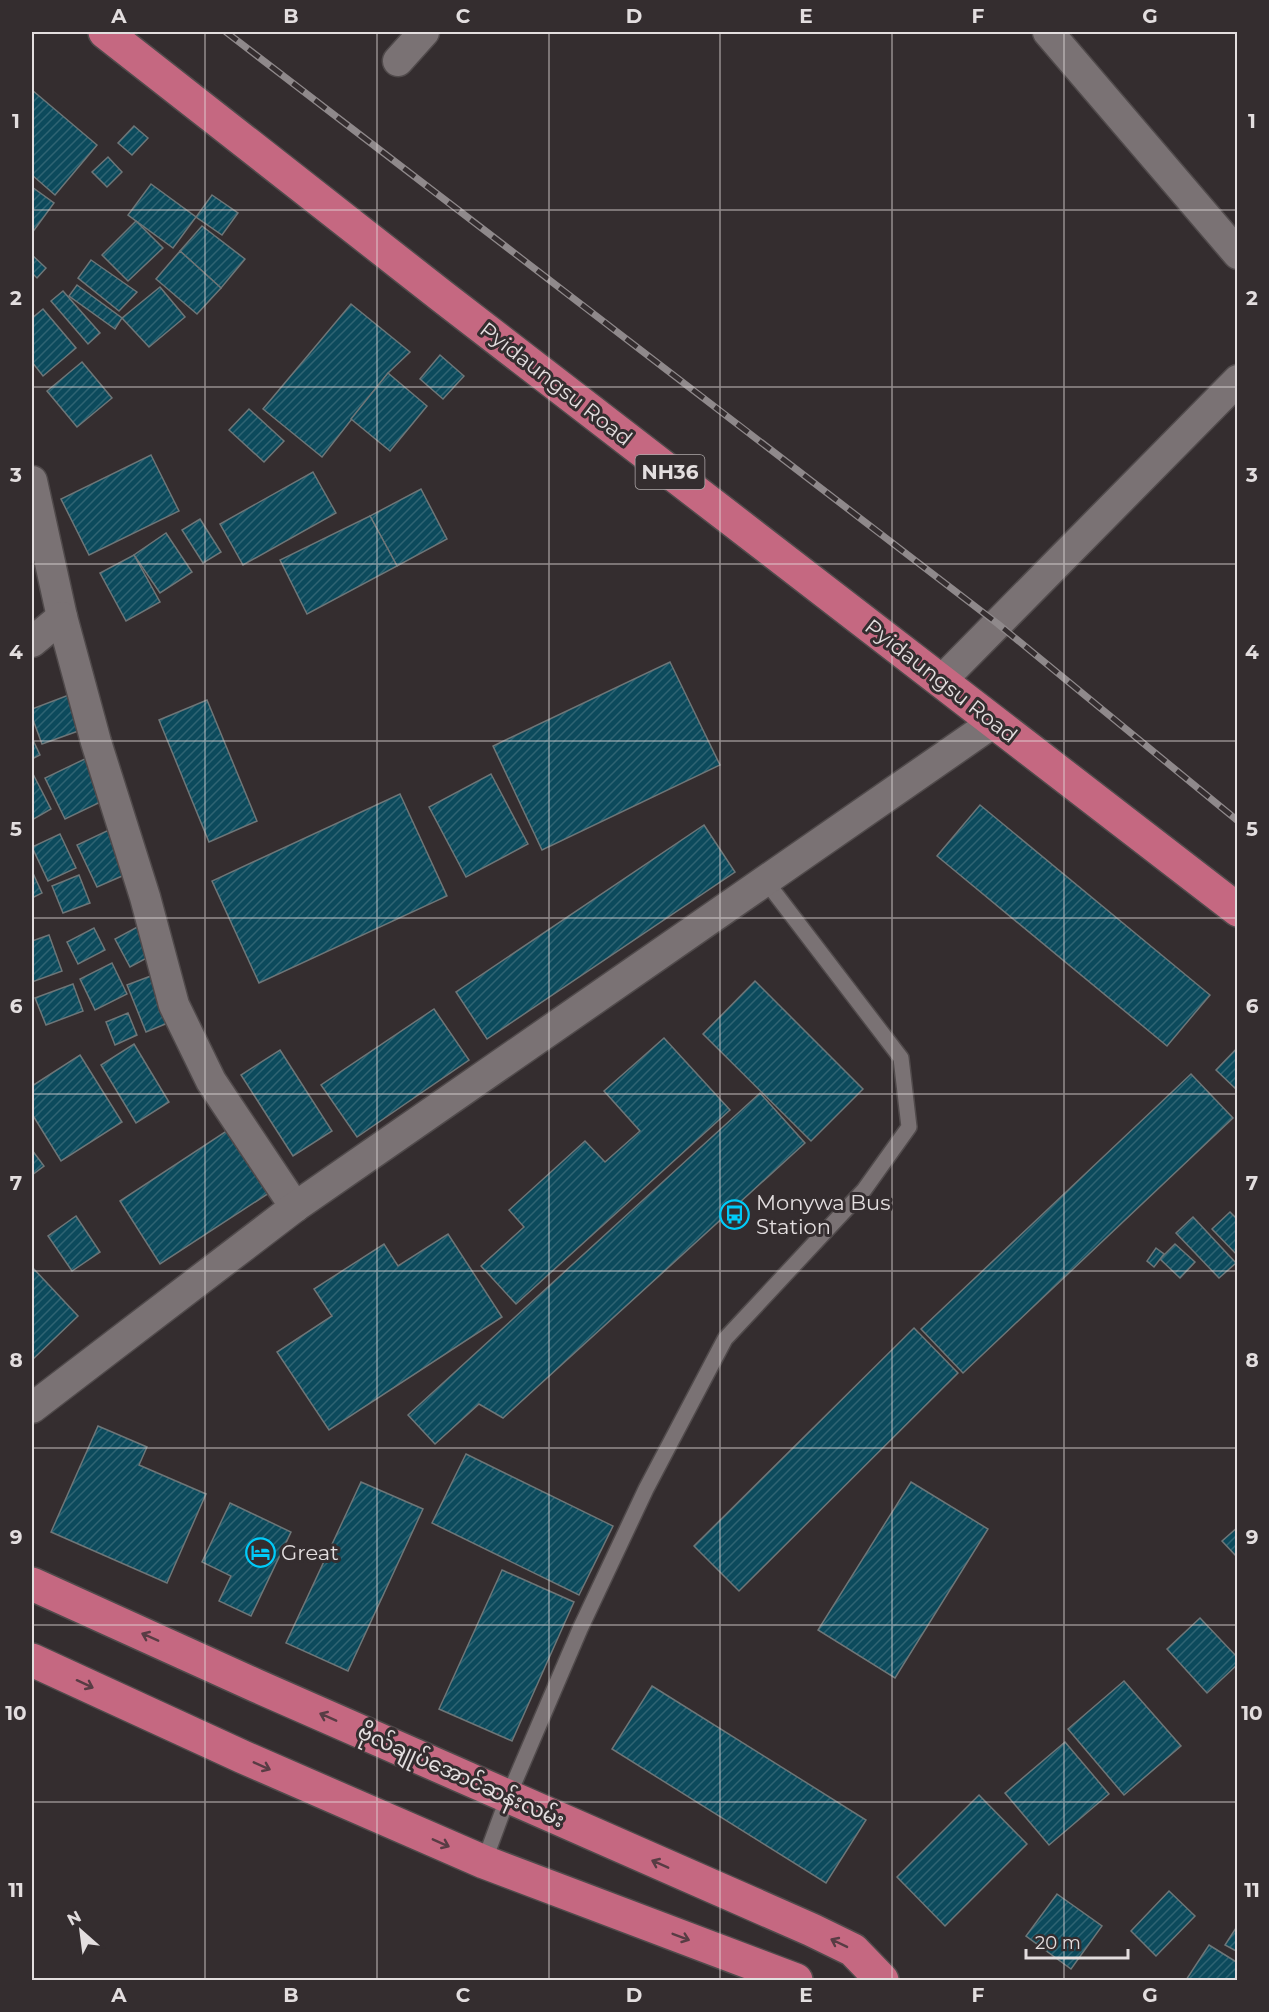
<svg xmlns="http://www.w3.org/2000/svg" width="1269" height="2012" viewBox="0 0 1269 2012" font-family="Montserrat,'Noto Sans Myanmar',sans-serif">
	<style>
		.building { fill: url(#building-hatch); stroke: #6e7678; stroke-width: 1.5 }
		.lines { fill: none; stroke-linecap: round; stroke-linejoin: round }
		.service-casing { stroke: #504a4b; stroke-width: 18 }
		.minor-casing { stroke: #504a4b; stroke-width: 33 }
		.trunk-casing { stroke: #504a4b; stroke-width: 36 }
		.service { stroke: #7a7274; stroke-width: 15 }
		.minor { stroke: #7a7274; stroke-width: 30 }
		.trunk { stroke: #c56881; stroke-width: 33 }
		.rail-casing { stroke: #8f898b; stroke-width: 7 }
		.rail { stroke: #342d2f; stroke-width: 4.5; stroke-dasharray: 14; stroke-linecap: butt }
		.oneway { stroke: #583c44 }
		.grid { fill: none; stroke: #e3dedf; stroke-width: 1.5; stroke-opacity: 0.55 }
		.labels { text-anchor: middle; stroke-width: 6; stroke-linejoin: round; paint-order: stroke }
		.shield { fill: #342d2f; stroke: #aea9aa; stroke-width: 1.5 }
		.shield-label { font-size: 20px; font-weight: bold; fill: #e3dedf }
		.street-label { font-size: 21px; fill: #e3dedf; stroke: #342d2f }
		.poi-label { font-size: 21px; fill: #e3dedf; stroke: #342d2f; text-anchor: start }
		.neatline { fill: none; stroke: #e3dedf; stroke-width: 2 }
		.grid-label { font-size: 20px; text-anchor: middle; font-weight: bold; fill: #e3dedf }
	</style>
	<defs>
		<pattern id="building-hatch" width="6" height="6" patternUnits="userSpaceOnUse" patternTransform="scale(1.5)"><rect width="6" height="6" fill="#0c4a5c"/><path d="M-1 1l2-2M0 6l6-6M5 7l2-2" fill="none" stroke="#2f6473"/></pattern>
	</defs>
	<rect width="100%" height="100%" fill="#342d2f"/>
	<g class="building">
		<path d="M32,90L97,145L55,195L32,175Z"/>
		<path d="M134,126L148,138L132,155L118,143Z"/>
		<path d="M108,157L122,172L107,187L92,172Z"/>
		<path d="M151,184L196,217L173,248L128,215Z"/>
		<path d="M32,187L54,203L32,233Z"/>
		<path d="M212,195L238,213L222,235L196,217Z"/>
		<path d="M136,221L163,248L128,281L102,255Z"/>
		<path d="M202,226L245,259L221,288L180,251Z"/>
		<path d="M180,251L221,288L197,314L156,279Z"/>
		<path d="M32,255L46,268L37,278L32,273Z"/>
		<path d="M91,260L137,292L119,311L78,278Z"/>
		<path d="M77,285L122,318L115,329L69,296Z"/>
		<path d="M160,287L185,317L149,347L122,318Z"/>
		<path d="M63,291L100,333L88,344L51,301Z"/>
		<path d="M351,304L410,352L388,373L322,457L263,409Z"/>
		<path d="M43,309L76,348L43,376L32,362V318Z"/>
		<path d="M440,355L464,376L443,399L420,379Z"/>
		<path d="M82,362L112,398L77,427L47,391Z"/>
		<path d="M388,373L427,406L390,451L351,419Z"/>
		<path d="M249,409L284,441L264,462L229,430Z"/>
		<path d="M151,455L179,511L89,555L61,499Z"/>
		<path d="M313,472L336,513L243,565L220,524Z"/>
		<path d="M421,489L447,539L397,566L370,516Z"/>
		<path d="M370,516L397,566L307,614L280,560Z"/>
		<path d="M200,519L221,552L203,563L182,530Z"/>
		<path d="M166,533L192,572L160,593L134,555Z"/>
		<path d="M134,555L160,602L126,621L100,573Z"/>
		<path d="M670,662L720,765L542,850L493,746Z"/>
		<path d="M82,690L95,725L42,744L32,717V709Z"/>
		<path d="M207,700L257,821L209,842L159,720Z"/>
		<path d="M32,738L40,755L32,759Z"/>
		<path d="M89,757L109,798L65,819L45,778Z"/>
		<path d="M32,772L51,809L32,820Z"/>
		<path d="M491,774L528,844L466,877L429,807Z"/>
		<path d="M400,794L447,896L259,983L212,881Z"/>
		<path d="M980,805L1210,995L1167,1046L937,856Z"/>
		<path d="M704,825L735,872L487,1039L456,992Z"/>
		<path d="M109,830L129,873L97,887L77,845Z"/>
		<path d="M60,834L76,868L48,881L32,847Z"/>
		<path d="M32,871L42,893L32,898Z"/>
		<path d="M79,875L90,903L63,913L52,886Z"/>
		<path d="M154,918L169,946L130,967L115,939Z"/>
		<path d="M94,928L105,950L78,964L67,942Z"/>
		<path d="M49,935L62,971L32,982V941Z"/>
		<path d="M112,963L127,994L95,1010L80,979Z"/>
		<path d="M156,974L175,1020L146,1032L127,985Z"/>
		<path d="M755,981L863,1089L811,1141L703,1034Z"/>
		<path d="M73,984L83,1011L46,1025L35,998Z"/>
		<path d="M434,1009L469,1060L357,1137L321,1085Z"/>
		<path d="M128,1013L137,1035L115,1045L106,1022Z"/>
		<path d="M664,1038L730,1110L516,1304L481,1266L524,1227L509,1210L585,1141L605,1162L640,1131L604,1091Z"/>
		<path d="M134,1044L169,1102L136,1123L101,1065Z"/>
		<path d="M1238,1047V1091L1216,1070Z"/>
		<path d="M280,1050L332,1131L293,1156L241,1075Z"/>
		<path d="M80,1055L122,1122L61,1161L32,1114V1086Z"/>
		<path d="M1191,1074L1233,1118L963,1373L921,1329Z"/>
		<path d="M760,1093L805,1143L503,1418L479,1404L435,1444L408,1415Z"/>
		<path d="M228,1130L269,1193L160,1264L120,1201Z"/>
		<path d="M32,1150L44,1166L32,1175Z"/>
		<path d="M1230,1212L1238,1220V1256L1212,1229Z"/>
		<path d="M76,1216L100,1252L72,1271L48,1236Z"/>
		<path d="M1193,1217L1236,1263L1219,1278L1176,1233Z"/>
		<path d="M448,1234L502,1317L329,1430L277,1352L332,1316L314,1289L384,1244L398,1266Z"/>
		<path d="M1175,1244L1195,1262L1180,1278L1160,1259Z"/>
		<path d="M1156,1248L1164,1254L1154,1267L1147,1261Z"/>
		<path d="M32,1267L78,1316L32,1360Z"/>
		<path d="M914,1328L958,1373L739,1591L694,1546Z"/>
		<path d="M98,1426L147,1447L139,1465L206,1494L167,1583L51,1532Z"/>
		<path d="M466,1454L613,1526L579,1595L432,1523Z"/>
		<path d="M361,1482L423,1509L348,1671L286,1643Z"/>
		<path d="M911,1482L988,1529L895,1678L818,1630Z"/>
		<path d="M230,1503L291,1532L251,1616L219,1601L231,1576L202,1562Z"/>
		<path d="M1238,1527V1558L1222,1541Z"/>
		<path d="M502,1570L574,1602L512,1741L439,1709Z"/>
		<path d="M1200,1618L1238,1658V1664L1207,1693L1167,1649Z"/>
		<path d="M1124,1681L1181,1746L1124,1795L1068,1729Z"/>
		<path d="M652,1686L866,1820L826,1883L612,1749Z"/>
		<path d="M1065,1742L1109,1794L1049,1845L1005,1793Z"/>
		<path d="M979,1795L1027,1844L945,1926L897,1877Z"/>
		<path d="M1169,1891L1195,1916L1156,1956L1131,1931Z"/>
		<path d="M1057,1894L1102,1926L1071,1969L1026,1936Z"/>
		<path d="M1236,1928L1238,1929V1952L1225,1945Z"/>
		<path d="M1209,1945L1238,1963L1236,1980H1186Z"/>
	</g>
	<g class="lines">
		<defs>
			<path id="service" d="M484,1862L508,1797L580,1629L646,1489L725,1339L864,1190L909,1127L901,1058L765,880"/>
			<g id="minor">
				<path d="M1048,32L1238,254"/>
				<path d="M398,61L424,32"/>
				<path d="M32,481L62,617L96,742L145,897L174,1005L211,1081L295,1207"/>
				<path d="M32,642L62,617"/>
				<path d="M941,681L1238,380"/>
				<path d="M32,1408L295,1207L994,722"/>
			</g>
			<g id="trunk">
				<path d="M105,32L443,297L1238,910"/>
				<path d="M32,1584L257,1686L812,1930L853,1950L882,1980"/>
				<path d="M32,1660L243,1757L484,1862L796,1980"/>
			</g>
		</defs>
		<use href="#service" class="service-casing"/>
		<use href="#minor" class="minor-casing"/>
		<use href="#trunk" class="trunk-casing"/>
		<use href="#service" class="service"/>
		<use href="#minor" class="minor"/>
		<use href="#trunk" class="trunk"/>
		<defs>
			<path id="rail" d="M226,32L998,624L1238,821"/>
		</defs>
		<use href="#rail" class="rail-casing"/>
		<use href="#rail" class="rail"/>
	</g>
	<defs><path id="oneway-shaft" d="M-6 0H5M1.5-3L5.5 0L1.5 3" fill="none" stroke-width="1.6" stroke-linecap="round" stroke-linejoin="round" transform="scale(1.5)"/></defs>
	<g class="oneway">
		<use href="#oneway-shaft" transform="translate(150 1637) rotate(-156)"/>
		<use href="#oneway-shaft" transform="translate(85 1684) rotate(25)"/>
		<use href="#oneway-shaft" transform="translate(328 1717) rotate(-156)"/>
		<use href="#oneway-shaft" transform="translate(262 1766) rotate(24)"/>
		<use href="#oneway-shaft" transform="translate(441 1843) rotate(24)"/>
		<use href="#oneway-shaft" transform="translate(660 1864) rotate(-156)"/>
		<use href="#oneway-shaft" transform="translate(681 1937) rotate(21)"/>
		<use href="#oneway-shaft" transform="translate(839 1943) rotate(-154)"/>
	</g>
	<path class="grid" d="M205,32V1980M377,32V1980M549,32V1980M720,32V1980M892,32V1980M1064,32V1980M32,210H1238M32,387H1238M32,564H1238M32,741H1238M32,918H1238M32,1094H1238M32,1271H1238M32,1448H1238M32,1625H1238M32,1802H1238"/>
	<defs>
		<symbol id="bus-ring" viewBox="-11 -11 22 22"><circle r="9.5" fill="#342d2f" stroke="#00cbf9" stroke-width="1.5"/><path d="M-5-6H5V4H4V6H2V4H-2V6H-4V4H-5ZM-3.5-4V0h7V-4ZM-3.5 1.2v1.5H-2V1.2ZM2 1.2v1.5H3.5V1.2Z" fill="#00cbf9"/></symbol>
		<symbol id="hotel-ring" viewBox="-11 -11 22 22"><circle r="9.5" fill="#342d2f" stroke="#00cbf9" stroke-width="1.5"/><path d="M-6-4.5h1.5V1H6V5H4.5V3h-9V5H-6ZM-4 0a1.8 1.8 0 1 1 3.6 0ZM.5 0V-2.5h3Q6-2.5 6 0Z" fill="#00cbf9"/></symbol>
	</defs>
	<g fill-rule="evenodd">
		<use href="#bus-ring" x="718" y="1198" width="33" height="33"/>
		<use href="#hotel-ring" x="244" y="1536" width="33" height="33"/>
	</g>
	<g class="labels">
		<rect class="shield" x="635.5" y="455" width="69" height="34" rx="4.5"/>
		<g class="shield-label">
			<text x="670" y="479">NH36</text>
		</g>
		<g class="street-label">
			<text transform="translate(556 384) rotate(38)" y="7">Pyidaungsu Road</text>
			<text transform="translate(941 681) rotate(38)" y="7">Pyidaungsu Road</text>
			<text transform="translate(461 1776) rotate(24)" y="7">ဗိုလ်ချုပ်အောင်ဆန်းလမ်း</text>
		</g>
		<g class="poi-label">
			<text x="756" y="1210">Monywa Bus<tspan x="756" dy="24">Station</tspan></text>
			<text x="281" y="1560">Great</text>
		</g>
	</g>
	<rect width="1269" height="2012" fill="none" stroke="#342d2f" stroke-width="66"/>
	<g transform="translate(81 1931) rotate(332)" stroke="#342d2f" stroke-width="4.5" paint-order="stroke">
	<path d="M0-4.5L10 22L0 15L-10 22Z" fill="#e3dedf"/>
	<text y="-9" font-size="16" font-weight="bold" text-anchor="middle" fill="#e3dedf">N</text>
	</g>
	<path d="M1026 1949v9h102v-9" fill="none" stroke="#e3dedf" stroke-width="3"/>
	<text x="1035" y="1949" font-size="18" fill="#e3dedf" stroke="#342d2f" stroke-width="4.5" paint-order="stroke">20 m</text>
	<rect x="33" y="33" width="1203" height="1946" class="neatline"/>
	<g class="grid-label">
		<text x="119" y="23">A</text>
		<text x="291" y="23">B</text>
		<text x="463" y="23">C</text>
		<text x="634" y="23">D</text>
		<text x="806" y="23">E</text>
		<text x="978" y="23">F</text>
		<text x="1150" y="23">G</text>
		<text x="16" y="128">1</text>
		<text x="1252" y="128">1</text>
		<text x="16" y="305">2</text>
		<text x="1252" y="305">2</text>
		<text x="16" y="482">3</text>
		<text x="1252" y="482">3</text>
		<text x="16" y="659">4</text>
		<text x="1252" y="659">4</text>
		<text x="16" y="836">5</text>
		<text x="1252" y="836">5</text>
		<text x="16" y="1013">6</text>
		<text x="1252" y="1013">6</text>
		<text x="16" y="1190">7</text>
		<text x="1252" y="1190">7</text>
		<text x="16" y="1367">8</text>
		<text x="1252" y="1367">8</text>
		<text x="16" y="1544">9</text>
		<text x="1252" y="1544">9</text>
		<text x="16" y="1720">10</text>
		<text x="1252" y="1720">10</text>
		<text x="16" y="1897">11</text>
		<text x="1252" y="1897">11</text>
		<text x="119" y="2002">A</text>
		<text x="291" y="2002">B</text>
		<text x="463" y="2002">C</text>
		<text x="634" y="2002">D</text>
		<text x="806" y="2002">E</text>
		<text x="978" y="2002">F</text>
		<text x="1150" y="2002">G</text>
	</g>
</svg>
